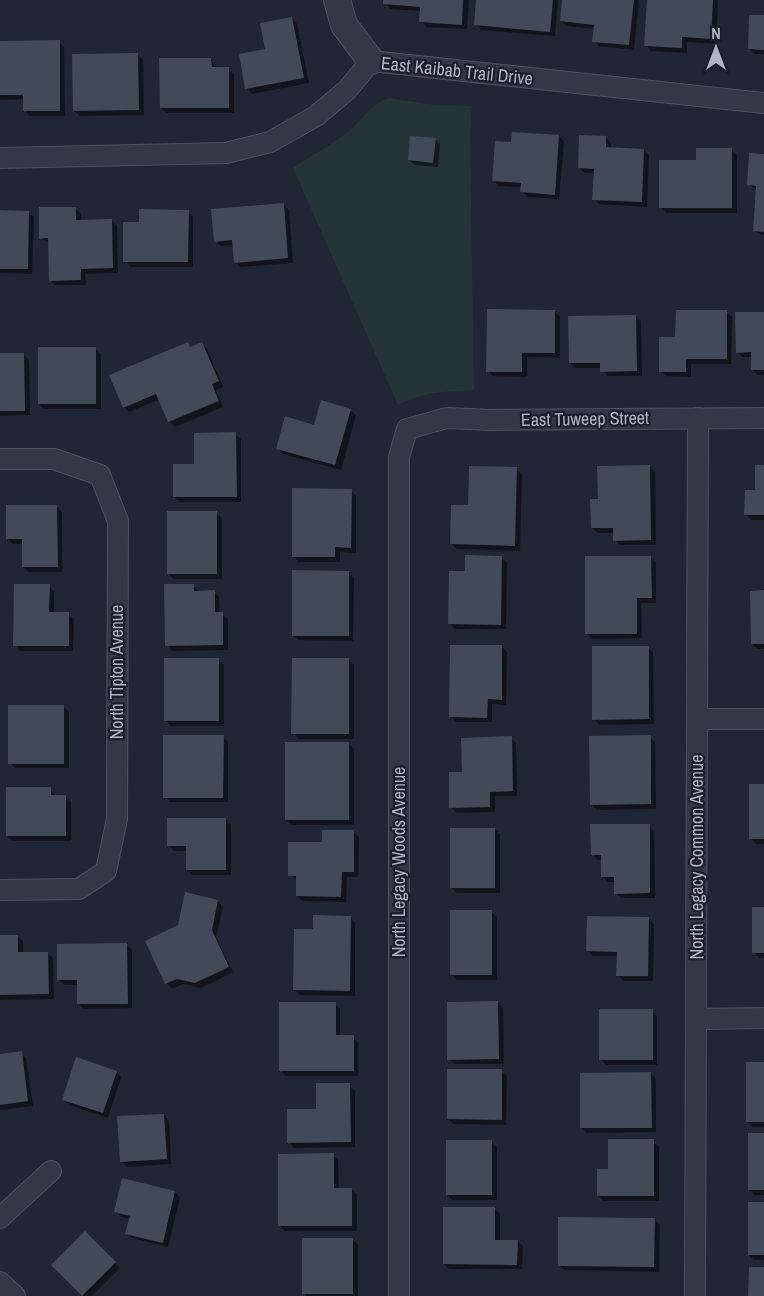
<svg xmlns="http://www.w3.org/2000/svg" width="764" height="1296" viewBox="0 0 764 1296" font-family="'Archivo Narrow',sans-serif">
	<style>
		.green { fill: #253437 }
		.shadow { fill: #0007 }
		.building { fill: #424957 }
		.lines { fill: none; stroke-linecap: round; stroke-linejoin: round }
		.minor-casing { stroke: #4e535f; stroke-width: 22 }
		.tertiary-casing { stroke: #4e535f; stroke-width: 28 }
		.minor { stroke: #333944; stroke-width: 20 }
		.tertiary { stroke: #333944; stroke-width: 26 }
		.labels { text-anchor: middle; stroke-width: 4.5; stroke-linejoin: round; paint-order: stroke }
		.street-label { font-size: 18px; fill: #adb3c1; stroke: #191e28 }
	</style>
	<rect width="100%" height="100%" fill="#202633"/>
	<path class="green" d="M389,98L435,105L472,106L470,133L474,390C443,392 427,391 398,405L293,168C312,155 331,145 349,131C362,120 372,103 389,98Z"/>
	<g class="shadow">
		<path d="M385,0H469L467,29L426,27L421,21L422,11L390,9Z"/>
		<path d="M478,0H558L555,36L481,30L476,24Z"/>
		<path d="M563,0H639L634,50L599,46L594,41L595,29L567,26L561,21Z"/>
		<path d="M648,0H718L716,44L687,42V53L651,51L646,46Z"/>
		<path d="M764,17V54H754L749,49Z"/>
		<path d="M292,18L297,24L309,83L252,94L247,88L267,50Z"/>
		<path d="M0,42H59L64,47L65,116H30L25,111V99L0,100Z"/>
		<path d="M137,55L143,60L144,115L80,116L74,111Z"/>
		<path d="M211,59L216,68H228L234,74V113H167L161,108Z"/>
		<path d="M559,136L564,142L559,199L527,197L522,191V187L499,186L493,180L512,144Z"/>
		<path d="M606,138L611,143V148L644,150L649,155L647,207L599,204L594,199L595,173H585L579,167Z"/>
		<path d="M435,139L440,144L438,167L415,165L409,160Z"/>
		<path d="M731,150L737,155V213H666L661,208L698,161Z"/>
		<path d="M764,155V236L755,231L757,190L749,185Z"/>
		<path d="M284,205L289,210L293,263L240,267L235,262L234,245L221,246L216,241Z"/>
		<path d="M75,208L81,214V221L112,220L117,226L118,273L85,274L86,285H55L50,280L49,243L40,238Z"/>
		<path d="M188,211L193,217V267H130L124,261L141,224Z"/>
		<path d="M0,212H28L34,217L32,274L0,273Z"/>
		<path d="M555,312L560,317V358L527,357V377L493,376L488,371Z"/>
		<path d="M726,312L732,317L731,364H691V377L666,376L660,371L677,339Z"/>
		<path d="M764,313V375H758L752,369V357H743L737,352Z"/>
		<path d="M636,316L641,321L642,376H607L602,368H575L570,363Z"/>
		<path d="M187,344L191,348L202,344L207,349L223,387L216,390L223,407L175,427L169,421L160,399L129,412L124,407Z"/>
		<path d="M95,349L101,354V409H44L39,404Z"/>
		<path d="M0,355H24L29,360L30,415L0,416Z"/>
		<path d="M350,410L356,415L341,470L283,454L278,449Z"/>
		<path d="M235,434L241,439V502H180L174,497L196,465Z"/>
		<path d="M650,467L655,472L656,545H620L615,540V533H598L592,528L599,501Z"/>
		<path d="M764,467V520H751L746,515Z"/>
		<path d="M516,469L522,474L520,551L457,549L452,544Z"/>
		<path d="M351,490L356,496V553L340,552V562H299L293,556Z"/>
		<path d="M56,506L62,512V572H29L23,567V544H13L8,539Z"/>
		<path d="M216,513L222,518V579H174L168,574Z"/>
		<path d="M501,557L507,563L506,629H455L449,623L466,573Z"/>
		<path d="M651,558L656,563V603H641L642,638L592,639L587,633Z"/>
		<path d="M349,572L354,578L353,641L298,640L293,635Z"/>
		<path d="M49,586L54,591V614H68L74,619L73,651H20L15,645Z"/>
		<path d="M193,586L199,591L214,592L219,597L220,614L228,619V650L172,651L167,645Z"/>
		<path d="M764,592V649H758L752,644Z"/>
		<path d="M502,647L507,652L506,705L492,704V722H456L451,716Z"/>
		<path d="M648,647L653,653L654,724L599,725L594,719Z"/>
		<path d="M218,660L224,665V726H171L166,721Z"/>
		<path d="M349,660L354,665V739H298L293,733Z"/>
		<path d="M63,706L69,712V768H15L10,763Z"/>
		<path d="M223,737L228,742V802H170L165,797Z"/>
		<path d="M650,737L655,742L656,809L597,810L592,805Z"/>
		<path d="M511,738L516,743L517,796H495V812L456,813L451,807Z"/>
		<path d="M348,743L354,749V825H292L286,820Z"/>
		<path d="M764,786V844H756L751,838Z"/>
		<path d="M50,789L56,796H66L71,802V841H13L7,836Z"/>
		<path d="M226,820L231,825V875H192L187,870V851H174L169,845Z"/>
		<path d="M649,825L654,831L655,898H621L616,893V882H608L603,877L602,860H598L592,854Z"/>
		<path d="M494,829L500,834V893H457L451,888Z"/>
		<path d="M353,832L359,837L358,877H347L346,902L303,901L297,896L298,880L290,875L323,844Z"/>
		<path d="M218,901L223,907L216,937L233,972L201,988L183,984L172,989L167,984L147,942L179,926Z"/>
		<path d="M764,908V958H759L754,953Z"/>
		<path d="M491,912L497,917V980H457L451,974Z"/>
		<path d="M350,917L355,923V996L300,995L295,990Z"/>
		<path d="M648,918L654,924L653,981H623L618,975V956H593L588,951Z"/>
		<path d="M0,936H17L23,941V953H47L53,958L54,999L0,1000Z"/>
		<path d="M126,944L132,950V1008L84,1009L78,1003V985H64L59,980Z"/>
		<path d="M498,1003L503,1008L504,1064H454L449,1059Z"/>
		<path d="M335,1004L340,1009V1036H353L358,1042V1076H286L281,1071Z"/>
		<path d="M652,1011L657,1016V1065H606L601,1059Z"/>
		<path d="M21,1053L26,1058L33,1106L0,1110V1056Z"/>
		<path d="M764,1064V1127H753L748,1122Z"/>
		<path d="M501,1071L507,1076L506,1125L454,1124L448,1119Z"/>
		<path d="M116,1072L121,1077L108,1118L69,1105L63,1100Z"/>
		<path d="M651,1073L656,1079V1132L587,1133L582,1128Z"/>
		<path d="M349,1085L355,1090V1147L294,1148L289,1142L318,1110Z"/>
		<path d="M164,1115L169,1121L171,1164L127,1167L121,1161Z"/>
		<path d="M764,1135V1195H754L749,1189Z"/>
		<path d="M653,1141L659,1146V1201H603L598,1196L610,1170Z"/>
		<path d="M492,1142L497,1147V1200H452L447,1195Z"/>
		<path d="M333,1155L338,1160L339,1190H352L357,1195V1231H285L280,1226Z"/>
		<path d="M175,1192L180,1198L168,1247L132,1238L127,1233L131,1219L121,1217L115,1211Z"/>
		<path d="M764,1203V1260H754L749,1255Z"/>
		<path d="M495,1209L500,1214V1241H517L523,1246L522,1269H449L444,1264Z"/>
		<path d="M654,1220L660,1225L659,1272L564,1270L559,1265Z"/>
		<path d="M85,1233L120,1268L92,1296H84L53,1265Z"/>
		<path d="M352,1239L358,1245V1296H306L303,1293Z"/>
	</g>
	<g class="building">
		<path d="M383,0H463L462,25L419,22L420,7L383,4Z"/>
		<path d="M476,0H553L550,32L474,25Z"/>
		<path d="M562,0H634L629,45L592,42L594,25L560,21Z"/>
		<path d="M647,0H713L711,39L682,37V48L644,46Z"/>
		<path d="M749,15H764V50L748,49Z"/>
		<path d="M292,17L304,78L245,89L239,54L265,49L260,23Z"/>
		<path d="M60,40V111H23V95H0V41Z"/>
		<path d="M138,53L139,110L73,111L72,54Z"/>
		<path d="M159,58H211L212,67H229V108H160Z"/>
		<path d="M512,132L559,135L555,195L520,192L521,183L492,181L495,141L511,142Z"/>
		<path d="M579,135L606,136V147L644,149L642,202L592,200L594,169L578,168Z"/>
		<path d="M410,136L436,138L433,163L408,160Z"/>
		<path d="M696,148H732V208H659V160H696Z"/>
		<path d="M749,153L764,154V232L753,231L756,186L747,185Z"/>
		<path d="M284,203L288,258L234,263L232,240L214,242L211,209Z"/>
		<path d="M39,207H76V220L112,219L113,268L81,269V280L49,281L48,238L39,239Z"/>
		<path d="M139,209L189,210L188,262H123V222H139Z"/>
		<path d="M0,210L29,211L28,269H0Z"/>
		<path d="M487,309L555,310V353H522V372H486Z"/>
		<path d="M676,310H727V359H686V372H659V337H675Z"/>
		<path d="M735,312H764V370H751V352L736,353Z"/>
		<path d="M636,315L637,371L600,372V363H569L568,316Z"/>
		<path d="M188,342L190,347L202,342L219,381L212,384L219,401L168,422L156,394L123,408L109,375Z"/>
		<rect x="38" y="347" width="58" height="57"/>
		<path d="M0,353H24L25,411H0Z"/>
		<path d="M321,400L351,409L335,465L276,449L285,416L314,425Z"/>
		<path d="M236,432L237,497H173V464H194V433Z"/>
		<path d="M650,465L651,540L613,541V528H591L590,499H598L597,466Z"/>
		<path d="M755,465H764V515H744L745,490H755Z"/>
		<path d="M469,466L517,467L515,546L450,544L451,505H468Z"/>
		<path d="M292,488L352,489L351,548L335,547V557H292Z"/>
		<path d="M6,505H57L58,567H22V539H6Z"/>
		<rect x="167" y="511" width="50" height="63"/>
		<path d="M465,555L502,556L501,625L448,624L449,571H465Z"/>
		<path d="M585,556H651L652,598H637V634H585Z"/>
		<path d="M292,570L349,571V636H292Z"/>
		<path d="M14,584H50L49,612H69V646H13Z"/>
		<path d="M164,584H194V591L215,590V612H223V645L165,646Z"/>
		<path d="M764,590V644H751L750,591Z"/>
		<path d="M450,645H502V700L488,699L487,718L449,717Z"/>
		<path d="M592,646H649V719L592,720Z"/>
		<rect x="164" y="658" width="55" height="63"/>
		<path d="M292,658H349V734H291Z"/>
		<rect x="8" y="705" width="56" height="59"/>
		<path d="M163,735H224L223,798H163Z"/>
		<path d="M651,735V804L590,805L589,736Z"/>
		<path d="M512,736L513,791L490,792V807L449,808V772H462L461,738Z"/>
		<rect x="285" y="742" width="64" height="78"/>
		<rect x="749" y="784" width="15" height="55"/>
		<path d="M6,787H51V795H66V836H6Z"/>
		<path d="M167,818H226V870H186V846H167Z"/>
		<path d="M590,824H650V893L614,894V877H601V855H591Z"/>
		<rect x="450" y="828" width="45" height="60"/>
		<path d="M322,830H354V872H342L341,897L296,896V876H288V842H322Z"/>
		<path d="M185,892L218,900L212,930L229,967L195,983L177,979L165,984L145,941L178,925Z"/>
		<rect x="752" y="907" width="12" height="46"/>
		<rect x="450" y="910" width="42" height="65"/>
		<path d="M313,915L351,916L350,991L293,990L294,929H313Z"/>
		<path d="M587,916L649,917L648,976H616L617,952L586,951Z"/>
		<path d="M0,935H18V952H48L49,994L0,995Z"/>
		<path d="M127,943L128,1004H77V980H57V944Z"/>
		<path d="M498,1001L499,1059L447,1060V1002Z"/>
		<path d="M279,1002H336V1035H354V1071H279Z"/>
		<rect x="599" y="1009" width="54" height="51"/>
		<path d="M22,1051L28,1101L0,1105V1054Z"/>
		<path d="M76,1057L117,1071L103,1113L62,1100Z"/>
		<rect x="746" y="1062" width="18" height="60"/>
		<path d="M447,1069H502V1120L447,1119Z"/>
		<path d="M651,1072L652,1128H580V1073Z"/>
		<path d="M316,1083H350L351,1142L287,1143V1109H316Z"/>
		<path d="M164,1114L167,1159L120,1162L117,1116Z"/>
		<rect x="748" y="1133" width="16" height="57"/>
		<path d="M608,1139H654V1196H597V1169H608Z"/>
		<rect x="446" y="1140" width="46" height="55"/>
		<path d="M334,1153V1188H352V1226H278V1154Z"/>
		<path d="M122,1178L175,1191L163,1243L125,1234L130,1216L114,1212Z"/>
		<rect x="748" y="1202" width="16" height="53"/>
		<path d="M443,1207H495V1240H518L517,1265L443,1264Z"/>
		<path d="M558,1217L655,1218L654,1267L558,1266Z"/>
		<path d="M85,1231L116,1262L82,1296L51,1265Z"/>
		<rect x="302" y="1238" width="51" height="56"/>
		<path d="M749,1267H764V1296H748Z"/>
	</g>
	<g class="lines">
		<defs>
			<g id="minor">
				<path d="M0,158L226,153L270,142L316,116L347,90L371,61L764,103"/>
				<path d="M0,459H54L100,475L118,521L117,819L106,871L79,889L0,890"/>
				<path d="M698,719H764"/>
				<path d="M696,1019L764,1018"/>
				<path d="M0,1218L51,1171"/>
				<path d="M0,1282L15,1296"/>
				<path d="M399,1296V457L407,429L447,418L490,420L764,418"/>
				<path d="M695,1296L698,418"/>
			</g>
			<path id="tertiary" d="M337,0L344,25L371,61"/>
		</defs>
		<use href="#minor" class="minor-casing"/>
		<use href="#tertiary" class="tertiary-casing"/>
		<use href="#minor" class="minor"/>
		<use href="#tertiary" class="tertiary"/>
	</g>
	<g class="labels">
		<g class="street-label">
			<text transform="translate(457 71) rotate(6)" y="6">East Kaibab Trail Drive</text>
			<text transform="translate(585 419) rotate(-1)" y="6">East Tuweep Street</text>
			<text transform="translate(117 672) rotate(-90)" y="6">North Tipton Avenue</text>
			<text transform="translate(697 857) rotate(-90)" y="6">North Legacy Common Avenue</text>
			<text transform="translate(399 862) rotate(-90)" y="6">North Legacy Woods Avenue</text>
		</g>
	</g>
	<g transform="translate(716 48)" stroke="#191e28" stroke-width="4.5" paint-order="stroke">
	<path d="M0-4.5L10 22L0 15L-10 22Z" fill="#adb3c1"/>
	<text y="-9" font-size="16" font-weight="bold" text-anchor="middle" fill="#adb3c1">N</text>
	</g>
</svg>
